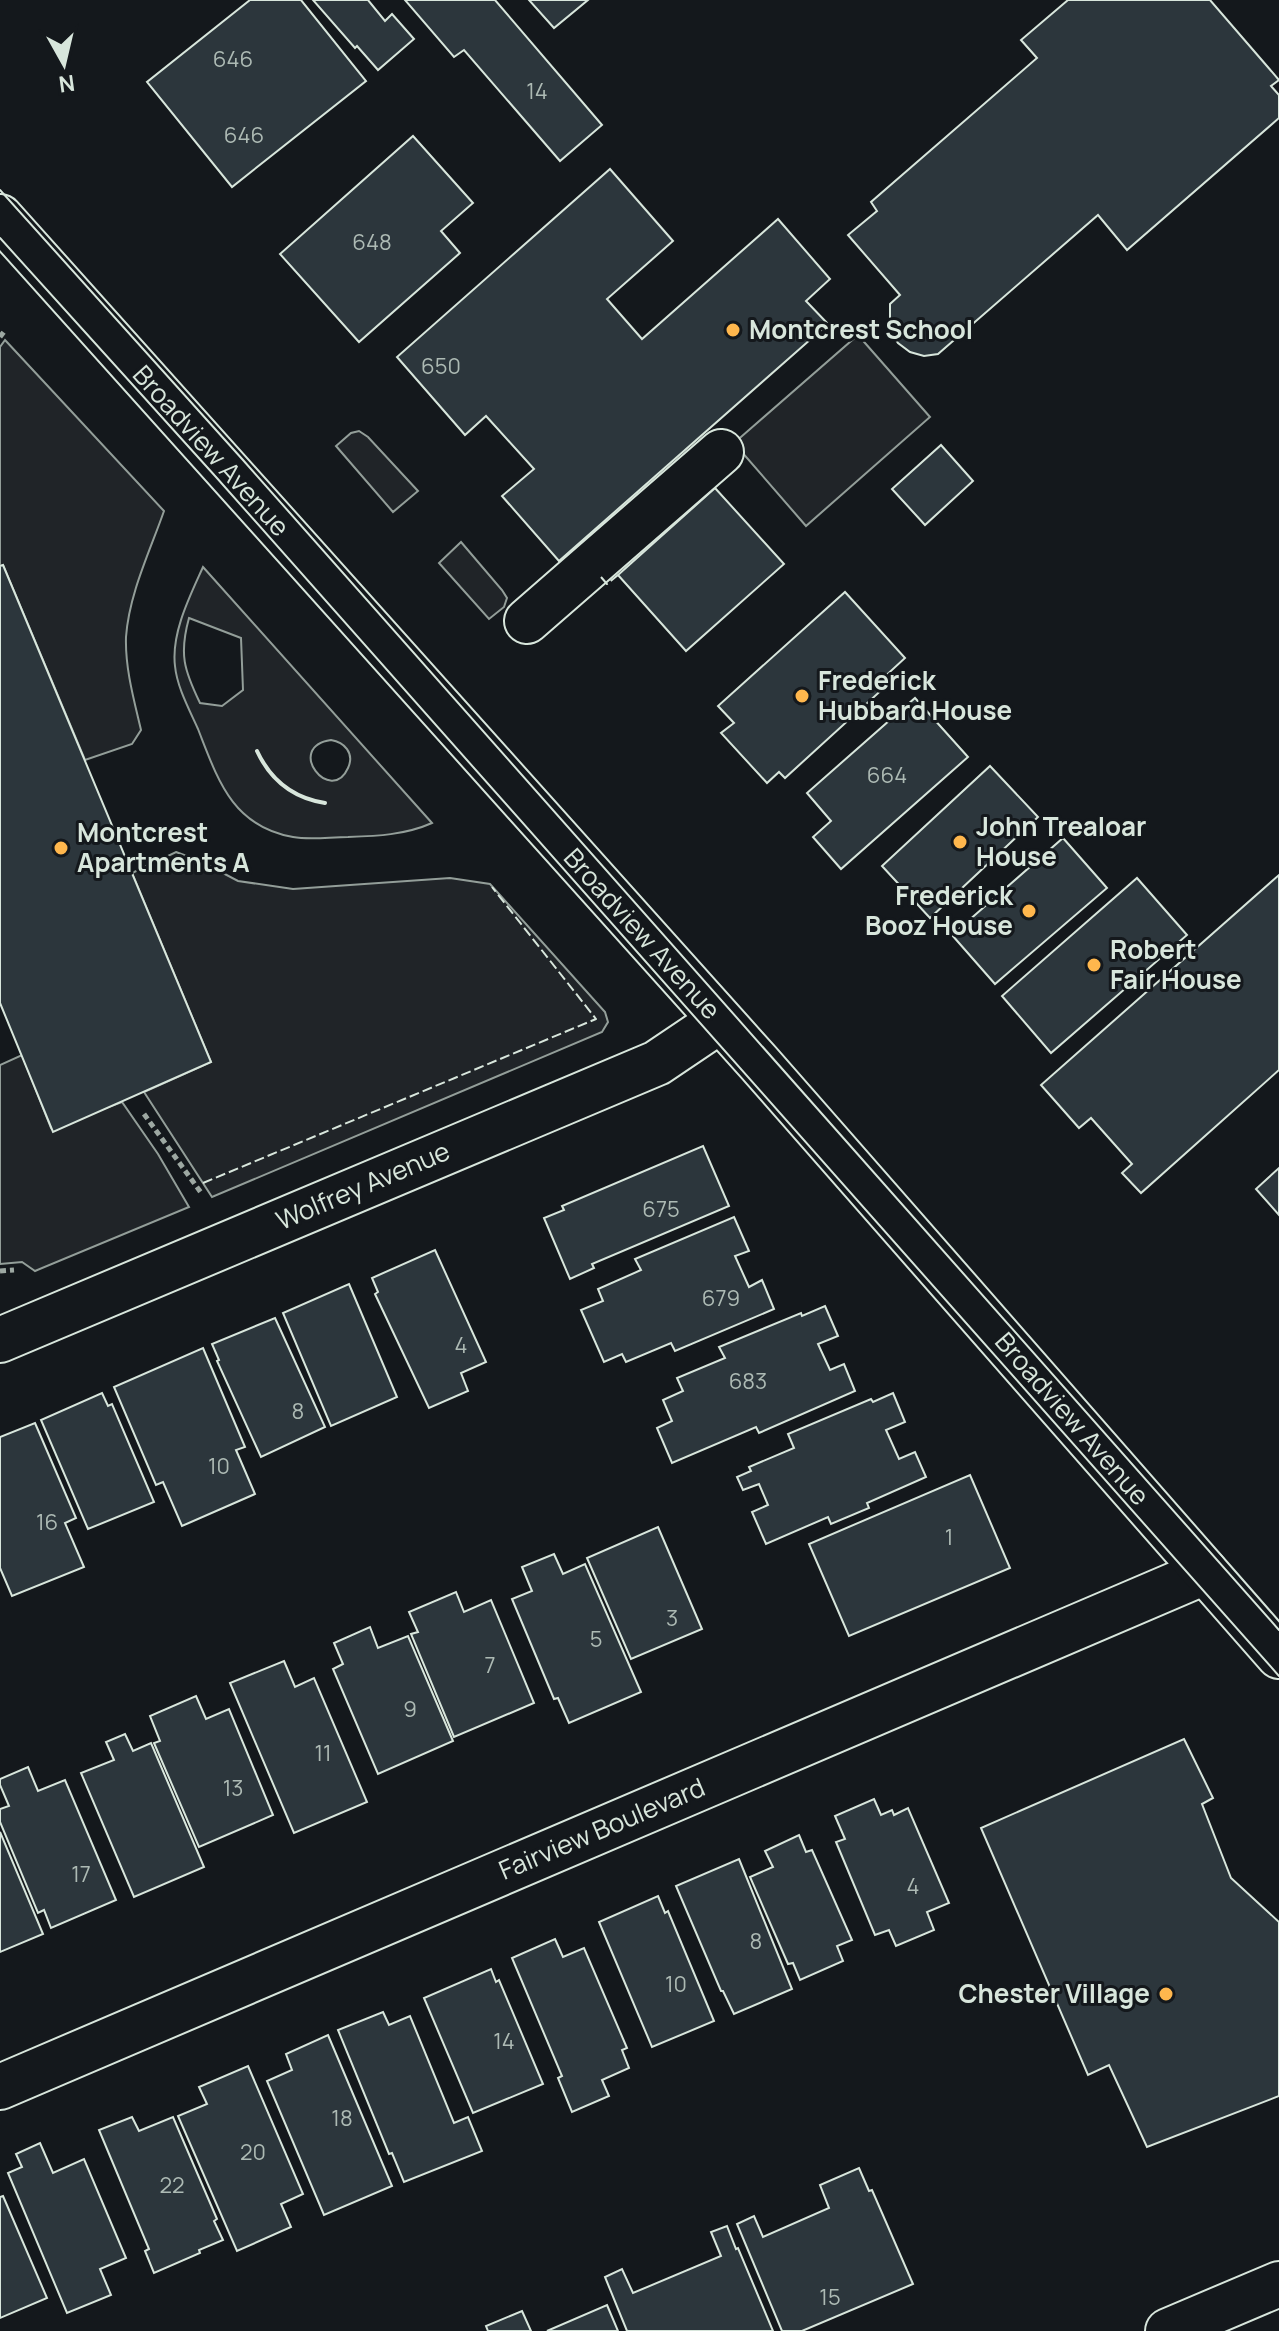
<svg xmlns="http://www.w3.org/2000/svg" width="1279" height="2331" viewBox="0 0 1279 2331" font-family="Manrope,sans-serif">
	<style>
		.green { fill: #202428; stroke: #939e99; stroke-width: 2; fill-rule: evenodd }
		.building { fill: #2c363c; stroke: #d8e6dc; stroke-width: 2 }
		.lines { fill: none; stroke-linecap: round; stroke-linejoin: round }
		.minor-casing { stroke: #d8e6dc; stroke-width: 48 }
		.major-casing { stroke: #d8e6dc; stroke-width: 48 }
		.path { stroke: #9da8a2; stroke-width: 5; stroke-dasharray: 6 4; stroke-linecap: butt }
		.minor { stroke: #14181c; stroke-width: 44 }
		.major { stroke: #14181c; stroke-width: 44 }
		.tram { stroke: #d8e6dc; stroke-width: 2 }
		.fence { stroke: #d8e6dc; stroke-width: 2; stroke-dasharray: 10 4; stroke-linecap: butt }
		.wall { stroke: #d8e6dc; stroke-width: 4 }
		.poi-dot { fill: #ffb74d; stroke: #14181c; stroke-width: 3 }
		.labels { text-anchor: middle; stroke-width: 6; stroke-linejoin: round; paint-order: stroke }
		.number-label { font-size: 22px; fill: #adbab4 }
		.poi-label { font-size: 26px; font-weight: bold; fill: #d8e6dc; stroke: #14181c; text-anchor: start }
		.street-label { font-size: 26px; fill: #d8e6dc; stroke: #14181c }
	</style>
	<rect width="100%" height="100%" fill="#14181c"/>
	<g class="green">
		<path d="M858,335L930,417L806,526L734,443Z"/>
		<path d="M5,340L164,511C150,551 129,594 126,637C125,668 134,700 141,730L132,744L85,760L3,565L0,566V347Z"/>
		<path d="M359,431L368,437L418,491L393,512L336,446L351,433Z"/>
		<path d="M461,542L502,590L507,598L504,607L489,619L439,563Z"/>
		<path d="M203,567L432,823C405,835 377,836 348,837C330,837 310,840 293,837C232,826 218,780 198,729C189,709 177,687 175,666C171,633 190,596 203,567ZM189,618L241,638L243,690L222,706L200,703C184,670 179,654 189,618ZM331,740C344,742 355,753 348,768C331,806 284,747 331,740Z"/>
		<path d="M176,852L200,861L238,881L293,889L450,878L490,884L605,1012L608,1022L602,1032L212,1197L144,1092L211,1062L132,873Z"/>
		<path d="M22,1055L51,1128L122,1102L158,1154L189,1207L35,1271L22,1262L0,1264V1065Z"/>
	</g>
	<g class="building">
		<path d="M250,0H301L366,81L232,187L147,82Z"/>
		<path d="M313,0H368L385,21L392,14L414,39L378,70L357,46L355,48Z"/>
		<path d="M405,0H495L602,125L560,161L464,50L454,57Z"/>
		<path d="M529,0H588L554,28Z"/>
		<path d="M1068,0H1210L1279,80L1271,86L1279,95V118L1127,250L1098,215L938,354L924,356L910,352L898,343L890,331V304L900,295L848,235L877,211L871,202L1037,58L1021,40Z"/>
		<path d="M413,136L473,203L441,231L460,253L359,342L280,254Z"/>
		<path d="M610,169L673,241L607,299L642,339L778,219L830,279L806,301L828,324L559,561L502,496L534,469L486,416L465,435L397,357Z"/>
		<path d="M941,445L973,481L925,525L892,489Z"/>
		<path d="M715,488L784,564L686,651L618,575Z"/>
		<path d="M3,565L211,1062L53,1132L0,1003V566Z"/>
		<path d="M845,592L905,658L881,680L886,686L785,778L779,772L767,783L721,733L734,723L718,706Z"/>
		<path d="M915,698L968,757L841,869L813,837L831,821L807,793Z"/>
		<path d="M990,766L1038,817L930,918L882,866Z"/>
		<path d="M1063,838L1107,888L995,984L952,935Z"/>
		<path d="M1279,875V1070L1141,1193L1122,1173L1132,1164L1091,1118L1079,1128L1041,1085Z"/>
		<path d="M1137,878L1187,935L1051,1053L1002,996Z"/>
		<path d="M703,1146L729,1206L592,1264L594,1268L570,1279L544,1218L564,1210L562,1206Z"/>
		<path d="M1279,1168V1215L1256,1189Z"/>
		<path d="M734,1217L749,1251L735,1256L749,1287L762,1280L774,1309L675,1351L671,1343L626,1362L622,1354L604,1362L581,1310L603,1301L598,1289L641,1270L635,1259Z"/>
		<path d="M435,1250L486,1362L461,1373L468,1391L429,1408L375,1294L378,1292L372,1278Z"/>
		<path d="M349,1284L397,1397L331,1426L283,1313Z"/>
		<path d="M825,1306L838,1336L818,1344L830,1370L844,1364L855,1391L759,1433L756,1427L672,1463L657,1428L672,1421L663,1400L683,1391L677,1378L725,1358L719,1347L801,1313L802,1316Z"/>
		<path d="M275,1318L325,1427L261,1457L217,1361L219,1360L212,1344Z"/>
		<path d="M203,1348L245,1447L236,1450L255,1494L182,1526L163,1482L156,1485L114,1387Z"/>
		<path d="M102,1393L108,1406L112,1404L154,1502L88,1529L41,1420Z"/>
		<path d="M893,1393L905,1422L886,1430L899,1459L915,1452L926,1477L867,1503L869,1508L831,1524L828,1517L766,1544L752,1512L768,1505L759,1484L743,1490L737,1477L751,1471L749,1467L794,1448L788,1434L871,1399L873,1402Z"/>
		<path d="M35,1423L76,1518L65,1523L84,1567L12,1596L0,1568V1437Z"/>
		<path d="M970,1475L1010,1568L849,1636L809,1544Z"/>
		<path d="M658,1527L702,1629L631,1659L587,1558Z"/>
		<path d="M554,1554L563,1574L585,1564L641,1692L569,1723L558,1698L554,1699L512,1599L532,1591L522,1567Z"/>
		<path d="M456,1592L464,1612L491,1600L534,1703L454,1737L411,1634L418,1632L409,1612Z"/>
		<path d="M370,1627L378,1648L408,1636L453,1741L378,1774L333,1669L343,1664L334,1643Z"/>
		<path d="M284,1661L295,1687L314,1678L367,1802L294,1833L230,1683Z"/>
		<path d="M196,1696L206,1719L229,1709L273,1815L199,1847L154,1743L160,1741L150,1716Z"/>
		<path d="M125,1734L133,1751L151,1743L204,1867L134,1897L81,1773L114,1760L106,1742Z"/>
		<path d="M1184,1739L1213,1798L1202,1804L1231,1878L1279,1922V2096L1147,2147L1109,2065L1088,2075L981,1828Z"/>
		<path d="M28,1767L38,1791L65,1780L116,1900L51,1928L44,1910L38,1913L0,1822V1809L9,1806L0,1785V1779Z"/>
		<path d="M874,1799L881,1815L892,1810L894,1815L908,1808L949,1903L927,1912L934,1930L896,1946L889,1930L875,1935L836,1842L845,1839L835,1816Z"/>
		<path d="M0,1832L43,1934L0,1952Z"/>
		<path d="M799,1835L806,1852L812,1850L852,1940L837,1946L843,1961L800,1980L793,1963L788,1964L750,1877L773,1867L765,1851Z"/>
		<path d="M739,1859L792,1989L734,2014L723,1991H721L676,1886Z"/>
		<path d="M658,1896L665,1913L668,1911L714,2021L652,2047L599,1922Z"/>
		<path d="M555,1939L563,1957L584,1948L627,2048L622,2050L629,2068L602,2080L609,2096L572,2112L558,2078L562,2076L512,1958Z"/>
		<path d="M491,1969L496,1982L499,1980L543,2084L473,2113L424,1998Z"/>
		<path d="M383,2012L389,2025L410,2016L454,2123L468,2117L482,2151L404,2182L392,2153L389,2154L338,2030Z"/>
		<path d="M328,2035L392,2186L324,2215L267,2081L292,2070L286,2054Z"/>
		<path d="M248,2066L303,2194L281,2204L291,2227L237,2251L178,2116L207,2104L199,2087Z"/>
		<path d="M132,2117L139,2131L173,2117L217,2219L214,2221L223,2240L199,2250L200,2253L154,2273L145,2251L149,2249L99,2130Z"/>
		<path d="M40,2143L53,2173L84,2159L126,2258L100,2269L111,2295L67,2313L8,2173L22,2167L16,2154Z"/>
		<path d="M859,2168L869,2191L872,2190L913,2284L802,2331H782L737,2224L754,2216L763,2237L829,2208L820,2185Z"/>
		<path d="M3,2196L47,2298L0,2318V2197Z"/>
		<path d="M727,2226L736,2249L738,2248L773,2331H627L605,2277L622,2269L633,2293L721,2256L711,2232Z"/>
		<path d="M607,2305L618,2331H547Z"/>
		<path d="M522,2311L531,2331H488L486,2326Z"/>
	</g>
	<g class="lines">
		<defs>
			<g id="minor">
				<path d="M527,621L721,452"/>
				<path d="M0,1340L657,1063L706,1030L718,1019"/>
				<path d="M0,2087L1205,1572"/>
				<path d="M1168,2331L1279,2284"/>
			</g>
			<path id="major" d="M0,217L759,1063L1279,1656"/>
		</defs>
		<use href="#minor" class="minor-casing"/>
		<use href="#major" class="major-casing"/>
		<g class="path">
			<path d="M0,337L6,329"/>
			<path d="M144,1114L202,1194"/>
			<path d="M0,1271L14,1270"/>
		</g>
		<use href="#minor" class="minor"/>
		<use href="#major" class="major"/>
		<g class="tram">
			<path d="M0,190L243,460L1279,1630"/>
			<path d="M0,238L216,477L1279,1676"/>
		</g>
		<g class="fence">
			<path d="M601,577L607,584L618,575"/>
			<path d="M203,1183L596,1019L492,887"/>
		</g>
		<path class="wall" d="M257,751C271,781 293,798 325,803"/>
	</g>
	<g class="poi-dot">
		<circle cx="733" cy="330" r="8"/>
		<circle cx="802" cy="696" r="8"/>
		<circle cx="960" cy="842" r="8"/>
		<circle cx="61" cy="848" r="8"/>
		<circle cx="1029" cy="911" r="8"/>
		<circle cx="1094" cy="965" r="8"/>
		<circle cx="1166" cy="1994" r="8"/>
	</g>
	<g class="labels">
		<g class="number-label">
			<text x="233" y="67">646</text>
			<text x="537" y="99">14</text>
			<text x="244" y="143">646</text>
			<text x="372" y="250">648</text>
			<text x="441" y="374">650</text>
			<text x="887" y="783">664</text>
			<text x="661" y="1217">675</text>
			<text x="721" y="1306">679</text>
			<text x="461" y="1353">4</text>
			<text x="748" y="1389">683</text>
			<text x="298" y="1419">8</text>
			<text x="219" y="1474">10</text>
			<text x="47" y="1530">16</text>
			<text x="949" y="1545">1</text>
			<text x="672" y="1626">3</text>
			<text x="596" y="1647">5</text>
			<text x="490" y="1673">7</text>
			<text x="410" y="1717">9</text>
			<text x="323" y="1761">11</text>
			<text x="233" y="1796">13</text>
			<text x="81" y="1882">17</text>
			<text x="913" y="1894">4</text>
			<text x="756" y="1949">8</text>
			<text x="676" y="1992">10</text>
			<text x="504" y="2049">14</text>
			<text x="342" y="2126">18</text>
			<text x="253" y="2160">20</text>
			<text x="172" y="2193">22</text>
			<text x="830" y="2305">15</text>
		</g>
		<g class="poi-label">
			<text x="749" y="339">Montcrest School</text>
			<text x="818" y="690">Frederick<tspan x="818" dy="30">Hubbard House</tspan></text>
			<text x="976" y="836">John Trealoar<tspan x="976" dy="30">House</tspan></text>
			<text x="77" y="842">Montcrest<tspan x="77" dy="30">Apartments A</tspan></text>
			<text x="1013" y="905" text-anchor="end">Frederick<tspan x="1013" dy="30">Booz House</tspan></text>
			<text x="1110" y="959">Robert<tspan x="1110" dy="30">Fair House</tspan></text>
			<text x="1150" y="2003" text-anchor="end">Chester Village</text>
		</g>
		<g class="street-label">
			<text transform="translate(211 451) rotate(48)" y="9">Broadview Avenue</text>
			<text transform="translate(642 934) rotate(48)" y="9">Broadview Avenue</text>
			<text transform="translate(363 1186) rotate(-23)" y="9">Wolfrey Avenue</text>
			<text transform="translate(1072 1419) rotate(49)" y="9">Broadview Avenue</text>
			<text transform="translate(602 1829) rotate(-23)" y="9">Fairview Boulevard</text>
		</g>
	</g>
	<g transform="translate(64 64) rotate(172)" stroke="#14181c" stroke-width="6" paint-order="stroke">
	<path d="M0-6L14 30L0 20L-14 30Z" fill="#d8e6dc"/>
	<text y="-12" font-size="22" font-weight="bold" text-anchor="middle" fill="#d8e6dc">N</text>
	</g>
</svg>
